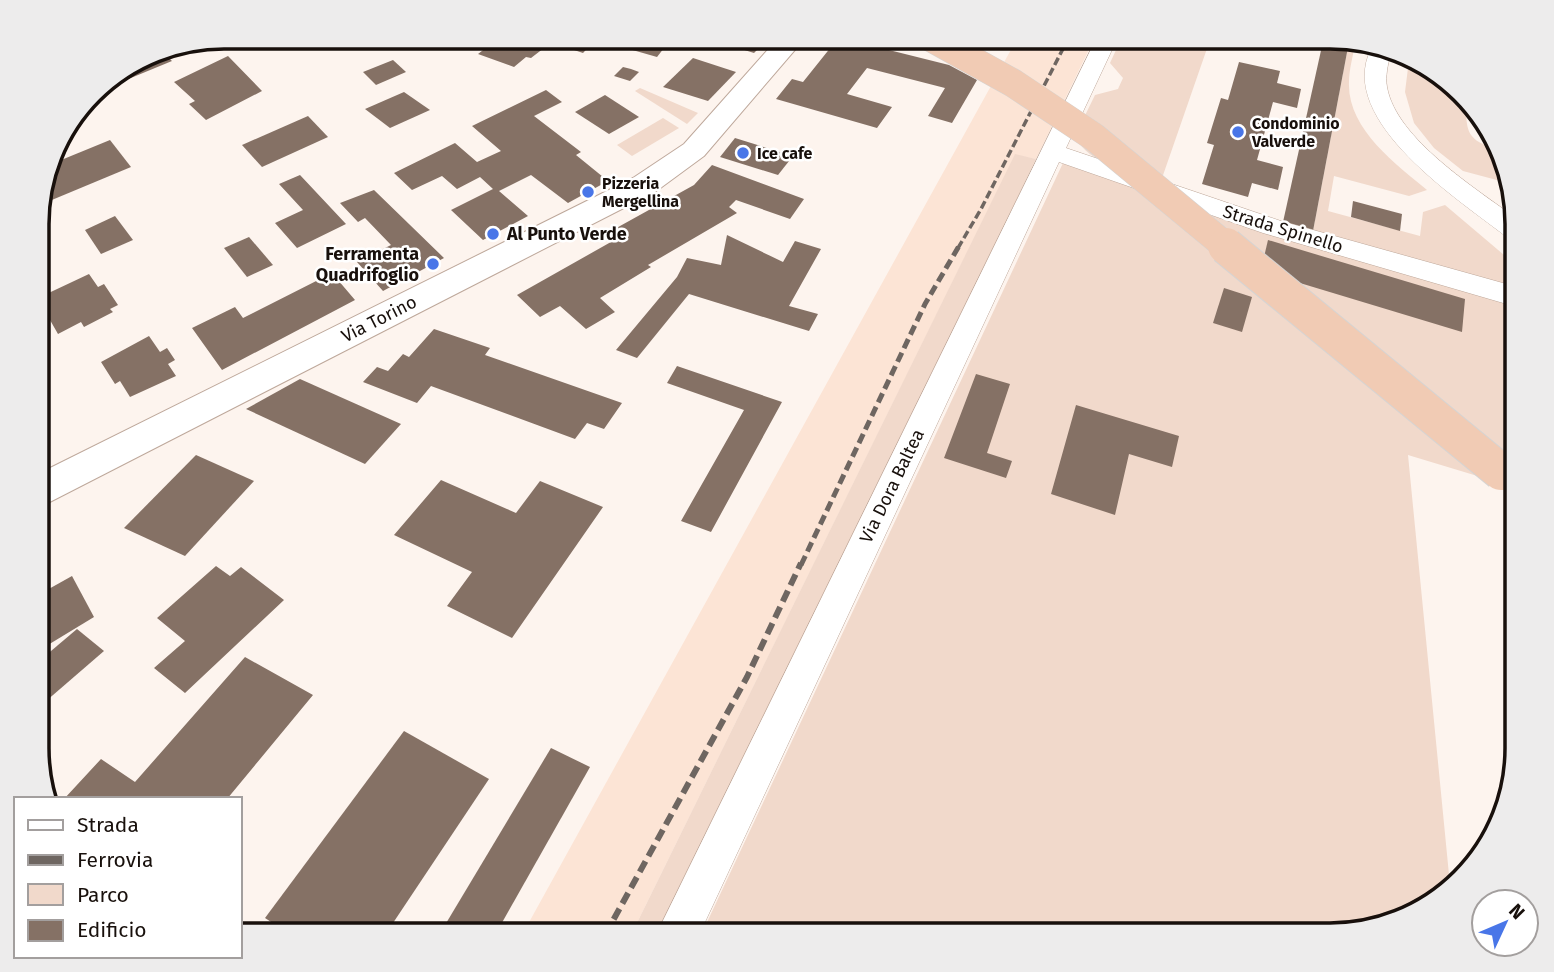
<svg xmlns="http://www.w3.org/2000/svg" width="1554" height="972" viewBox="0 0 1554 972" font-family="'Fira Sans',sans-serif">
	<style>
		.built { fill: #fce4d5 }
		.green { fill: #f1d9cb }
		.building { fill: #857165 }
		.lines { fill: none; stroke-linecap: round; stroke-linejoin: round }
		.minor-casing { stroke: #bea89b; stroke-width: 1 }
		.tertiary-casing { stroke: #bea89b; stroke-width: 2 }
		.minor { fill: #fff; fill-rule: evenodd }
		.tertiary { fill: #fff; fill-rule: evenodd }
		.rail-far2 { stroke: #6e6661; stroke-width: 3.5; stroke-dasharray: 8 3.5; stroke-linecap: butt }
		.rail-far1 { stroke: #6e6661; stroke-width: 5; stroke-dasharray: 10 5; stroke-linecap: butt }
		.rail { stroke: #6e6661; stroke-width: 6; stroke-dasharray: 12 6; stroke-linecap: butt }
		.primary-bridge-far1-casing { stroke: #d5d4d3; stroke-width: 29; stroke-linecap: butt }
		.primary-bridge-casing { stroke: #d5d4d3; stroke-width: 38; stroke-linecap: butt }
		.primary-bridge-far1 { stroke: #f1cbb4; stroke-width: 28 }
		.primary-bridge { stroke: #f1cbb4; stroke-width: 36 }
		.poi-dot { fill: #4976e8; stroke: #fff; stroke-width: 2.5 }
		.labels { text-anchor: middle; stroke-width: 5; stroke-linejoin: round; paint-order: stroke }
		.far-poi-label { font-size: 16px; font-weight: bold; fill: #18100c; stroke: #fff; text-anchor: start }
		.street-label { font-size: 18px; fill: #18100c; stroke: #fff }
		.poi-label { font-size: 18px; font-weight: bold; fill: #18100c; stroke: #fff; text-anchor: start }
		.rim { fill: none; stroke: #18100c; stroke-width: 3.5 }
	</style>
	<rect width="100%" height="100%" fill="#fdf4ee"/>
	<path class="built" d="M1018,37H1095L1036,159L1015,155L631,935H522Z"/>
	<g class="green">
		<path d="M1122,37H1211L1161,181C1134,173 1088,165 1075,136L1095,95L1118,89L1123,78L1110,63Z"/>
		<path d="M1349,42L1355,44C1353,56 1349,70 1349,82C1347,129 1396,164 1427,190L1409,196L1334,176L1328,211L1420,236L1423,212L1445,205L1517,266V288L1313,231Z"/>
		<path d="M1409,60L1434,68L1466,103C1466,132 1467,141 1498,149L1497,164L1503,166L1508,183L1463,171L1434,148L1414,123L1405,92Z"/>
		<path d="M640,88L698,113L687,124L635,91Z"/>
		<path d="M663,118L679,128L632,156L617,145Z"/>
		<path d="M1015,154L1036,159L668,935H631Z"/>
		<path d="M1063,163L1517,306V488L1408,455L1450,885L1423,910L1342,935H701Z"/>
	</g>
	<g class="building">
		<path d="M433,37H458L441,49L425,43Z"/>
		<path d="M500,37H512L544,48L531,58L526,57L514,67L478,54Z"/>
		<path d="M535,37H598L583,53Z"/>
		<path d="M642,37H657L668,43L657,57L629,49Z"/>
		<path d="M703,37H770L754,53Z"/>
		<path d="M839,37H865L885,42L881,48L949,65L977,80L952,123L928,116L945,88L867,68L847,94L892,107L877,128L776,99L792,79L803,82Z"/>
		<path d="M1246,37H1313L1311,44L1288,39L1285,50L1245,40Z"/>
		<path d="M1324,37L1349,42L1313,231L1283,222Z"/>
		<path d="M159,49L172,61L92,94L100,83L153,51Z"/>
		<path d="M228,56L262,91L206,120L189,104L195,101L174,82Z"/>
		<path d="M693,58L736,72L708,101L663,87Z"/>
		<path d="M393,60L406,72L376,85L363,72Z"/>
		<path d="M1239,62L1280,71L1277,83L1301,89L1297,108L1273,102L1257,160L1283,167L1278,190L1252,183L1248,197L1202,184L1214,145L1207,143L1221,98L1228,100Z"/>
		<path d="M623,67L631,69L639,72L630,81L614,76Z"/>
		<path d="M546,90L562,102L534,116L581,152L576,155L608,181L568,203L531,175L499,191L528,216L483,240L451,210L493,189L480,177L457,189L442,176L412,190L394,173L455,143L477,162L501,151L472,126Z"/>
		<path d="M404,92L430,110L390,128L365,109Z"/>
		<path d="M605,95L639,117L609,134L575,112Z"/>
		<path d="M308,116L328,137L262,167L242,145Z"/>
		<path d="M735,138L793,156L778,175L720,157Z"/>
		<path d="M110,140L131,167L47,202L41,192L49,165Z"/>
		<path d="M712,165L804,199L790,219L736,200L729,207L737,213L648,265L651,267L600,298L615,312L586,329L560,306L540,317L517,295L618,238L611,231L694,185Z"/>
		<path d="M300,175L346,224L297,248L275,223L303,210L279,184Z"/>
		<path d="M374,190L444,258L383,291L357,262L391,245L365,218L358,222L340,203Z"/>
		<path d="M1353,201L1402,214L1400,231L1351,217Z"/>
		<path d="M115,216L133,240L101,254L85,230Z"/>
		<path d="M727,235L783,262L795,241L821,249L789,306L818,314L809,331L689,294L637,358L616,350L677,277L687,258L721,265Z"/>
		<path d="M249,237L273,265L247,277L224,248Z"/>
		<path d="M1268,240L1465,299L1462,332L1290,280L1264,257Z"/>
		<path d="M332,273L355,300L222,370L192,328L235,307L243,318Z"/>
		<path d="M89,274L98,287L104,284L118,305L110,309L113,312L84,327L81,322L58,334L50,320L45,323L38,311V298Z"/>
		<path d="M1224,288L1252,297L1242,332L1213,323Z"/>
		<path d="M434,329L490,348L485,355L622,403L604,429L587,423L575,439L431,386L417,403L363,382L377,367L388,371L403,354L409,357Z"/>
		<path d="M149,336L160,352L167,348L175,360L168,364L176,376L130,397L120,381L115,384L101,362Z"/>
		<path d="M677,366L782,402L711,532L681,521L744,410L667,383Z"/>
		<path d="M976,374L1010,384L987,453L1012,461L1006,478L944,458Z"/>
		<path d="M300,379L401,424L365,464L246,409Z"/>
		<path d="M1076,405L1179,436L1172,467L1129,454L1115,515L1051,494Z"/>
		<path d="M196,455L254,481L185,556L124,528Z"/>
		<path d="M441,480L516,513L540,481L603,507L512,638L447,606L472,572L394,535Z"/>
		<path d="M216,566L230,576L241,567L284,600L185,693L154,668L185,641L157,618Z"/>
		<path d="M72,576L94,617L38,651V595Z"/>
		<path d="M77,629L104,651L38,708V662Z"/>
		<path d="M245,657L313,695L227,799H64L101,759L135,782Z"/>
		<path d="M404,731L489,779L385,935H291L265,918Z"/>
		<path d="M551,748L590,767L495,935H439Z"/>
	</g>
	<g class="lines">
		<defs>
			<g id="minor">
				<path d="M1097,37H1118L1066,148L1281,221L1517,287V307L1263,233L1059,162L699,935H656Z"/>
				<path d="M1371,49L1390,55C1388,65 1385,76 1387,87C1396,139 1477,189 1517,219V241L1508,238C1461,201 1335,121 1371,49Z"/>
			</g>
			<path id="tertiary" d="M779,37H806L704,156L655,192L38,508V474L633,178L684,144Z"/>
		</defs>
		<use href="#minor" class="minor-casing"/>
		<use href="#tertiary" class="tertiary-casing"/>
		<use href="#minor" class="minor"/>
		<use href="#tertiary" class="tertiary"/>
		<path class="rail-far2" d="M958,248L981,209L1069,37"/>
		<path class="rail-far1" d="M801,565L925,304L959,246"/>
		<path class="rail" d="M605,935L747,677L801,563"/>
		<defs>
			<path id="primary-bridge-far1" d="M930,37L1013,83L1094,137L1228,248"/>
			<path id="primary-bridge" d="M1226,246L1501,472"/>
		</defs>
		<use href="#primary-bridge-far1" class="primary-bridge-far1-casing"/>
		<use href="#primary-bridge" class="primary-bridge-casing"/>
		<use href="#primary-bridge-far1" class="primary-bridge-far1"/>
		<use href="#primary-bridge" class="primary-bridge"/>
	</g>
	<g class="poi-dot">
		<circle cx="1238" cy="132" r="7"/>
		<circle cx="743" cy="153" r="7"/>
		<circle cx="588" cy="192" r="7"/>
		<circle cx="493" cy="234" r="7"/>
		<circle cx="433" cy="264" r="7"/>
	</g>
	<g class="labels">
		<g class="far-poi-label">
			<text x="1252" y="129">Condominio<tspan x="1252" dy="18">Valverde</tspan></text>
			<text x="757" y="159">Ice cafe</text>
			<text x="602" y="189">Pizzeria<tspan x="602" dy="18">Mergellina</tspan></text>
		</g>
		<g class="street-label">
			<text transform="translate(1283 229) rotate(17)" y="6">Strada Spinello</text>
			<text transform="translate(379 319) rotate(-27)" y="6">Via Torino</text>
			<text transform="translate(892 486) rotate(-64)" y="6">Via Dora Baltea</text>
		</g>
		<g class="poi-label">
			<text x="507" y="240">Al Punto Verde</text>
			<text x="419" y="260" text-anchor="end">Ferramenta<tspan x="419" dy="21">Quadrifoglio</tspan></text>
		</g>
	</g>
	<path d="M0 0H1554V972H0ZM224 49H1330A175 175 0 0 1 1505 224V748A175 175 0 0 1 1330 923H224A175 175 0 0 1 49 748V224A175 175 0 0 1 224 49Z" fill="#edecec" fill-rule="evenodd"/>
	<path class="rim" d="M224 49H1330A175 175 0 0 1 1505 224V748A175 175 0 0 1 1330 923H224A175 175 0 0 1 49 748V224A175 175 0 0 1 224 49Z"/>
	<rect x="14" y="797" width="228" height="161" fill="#ffffff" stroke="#a39f9e" stroke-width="2"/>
	<rect x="28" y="820" width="35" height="10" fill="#ffffff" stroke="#a39f9e" stroke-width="2"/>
	<text x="77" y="832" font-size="21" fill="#18100c">Strada</text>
	<rect x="28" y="855" width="35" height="10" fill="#6e6661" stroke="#a39f9e" stroke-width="2"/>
	<text x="77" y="867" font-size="21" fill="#18100c">Ferrovia</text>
	<rect x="28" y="884" width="35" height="21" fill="#f1d9cb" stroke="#a39f9e" stroke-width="2"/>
	<text x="77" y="902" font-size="21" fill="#18100c">Parco</text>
	<rect x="28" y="920" width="35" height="21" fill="#857165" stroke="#a39f9e" stroke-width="2"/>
	<text x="77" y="937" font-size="21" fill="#18100c">Edificio</text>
	<g transform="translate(1505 923) rotate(46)"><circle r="33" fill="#ffffff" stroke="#a39f9e" stroke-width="2"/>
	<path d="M0-5L12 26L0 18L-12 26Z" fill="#4976e8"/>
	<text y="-10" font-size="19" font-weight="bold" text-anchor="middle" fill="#18100c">N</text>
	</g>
</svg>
